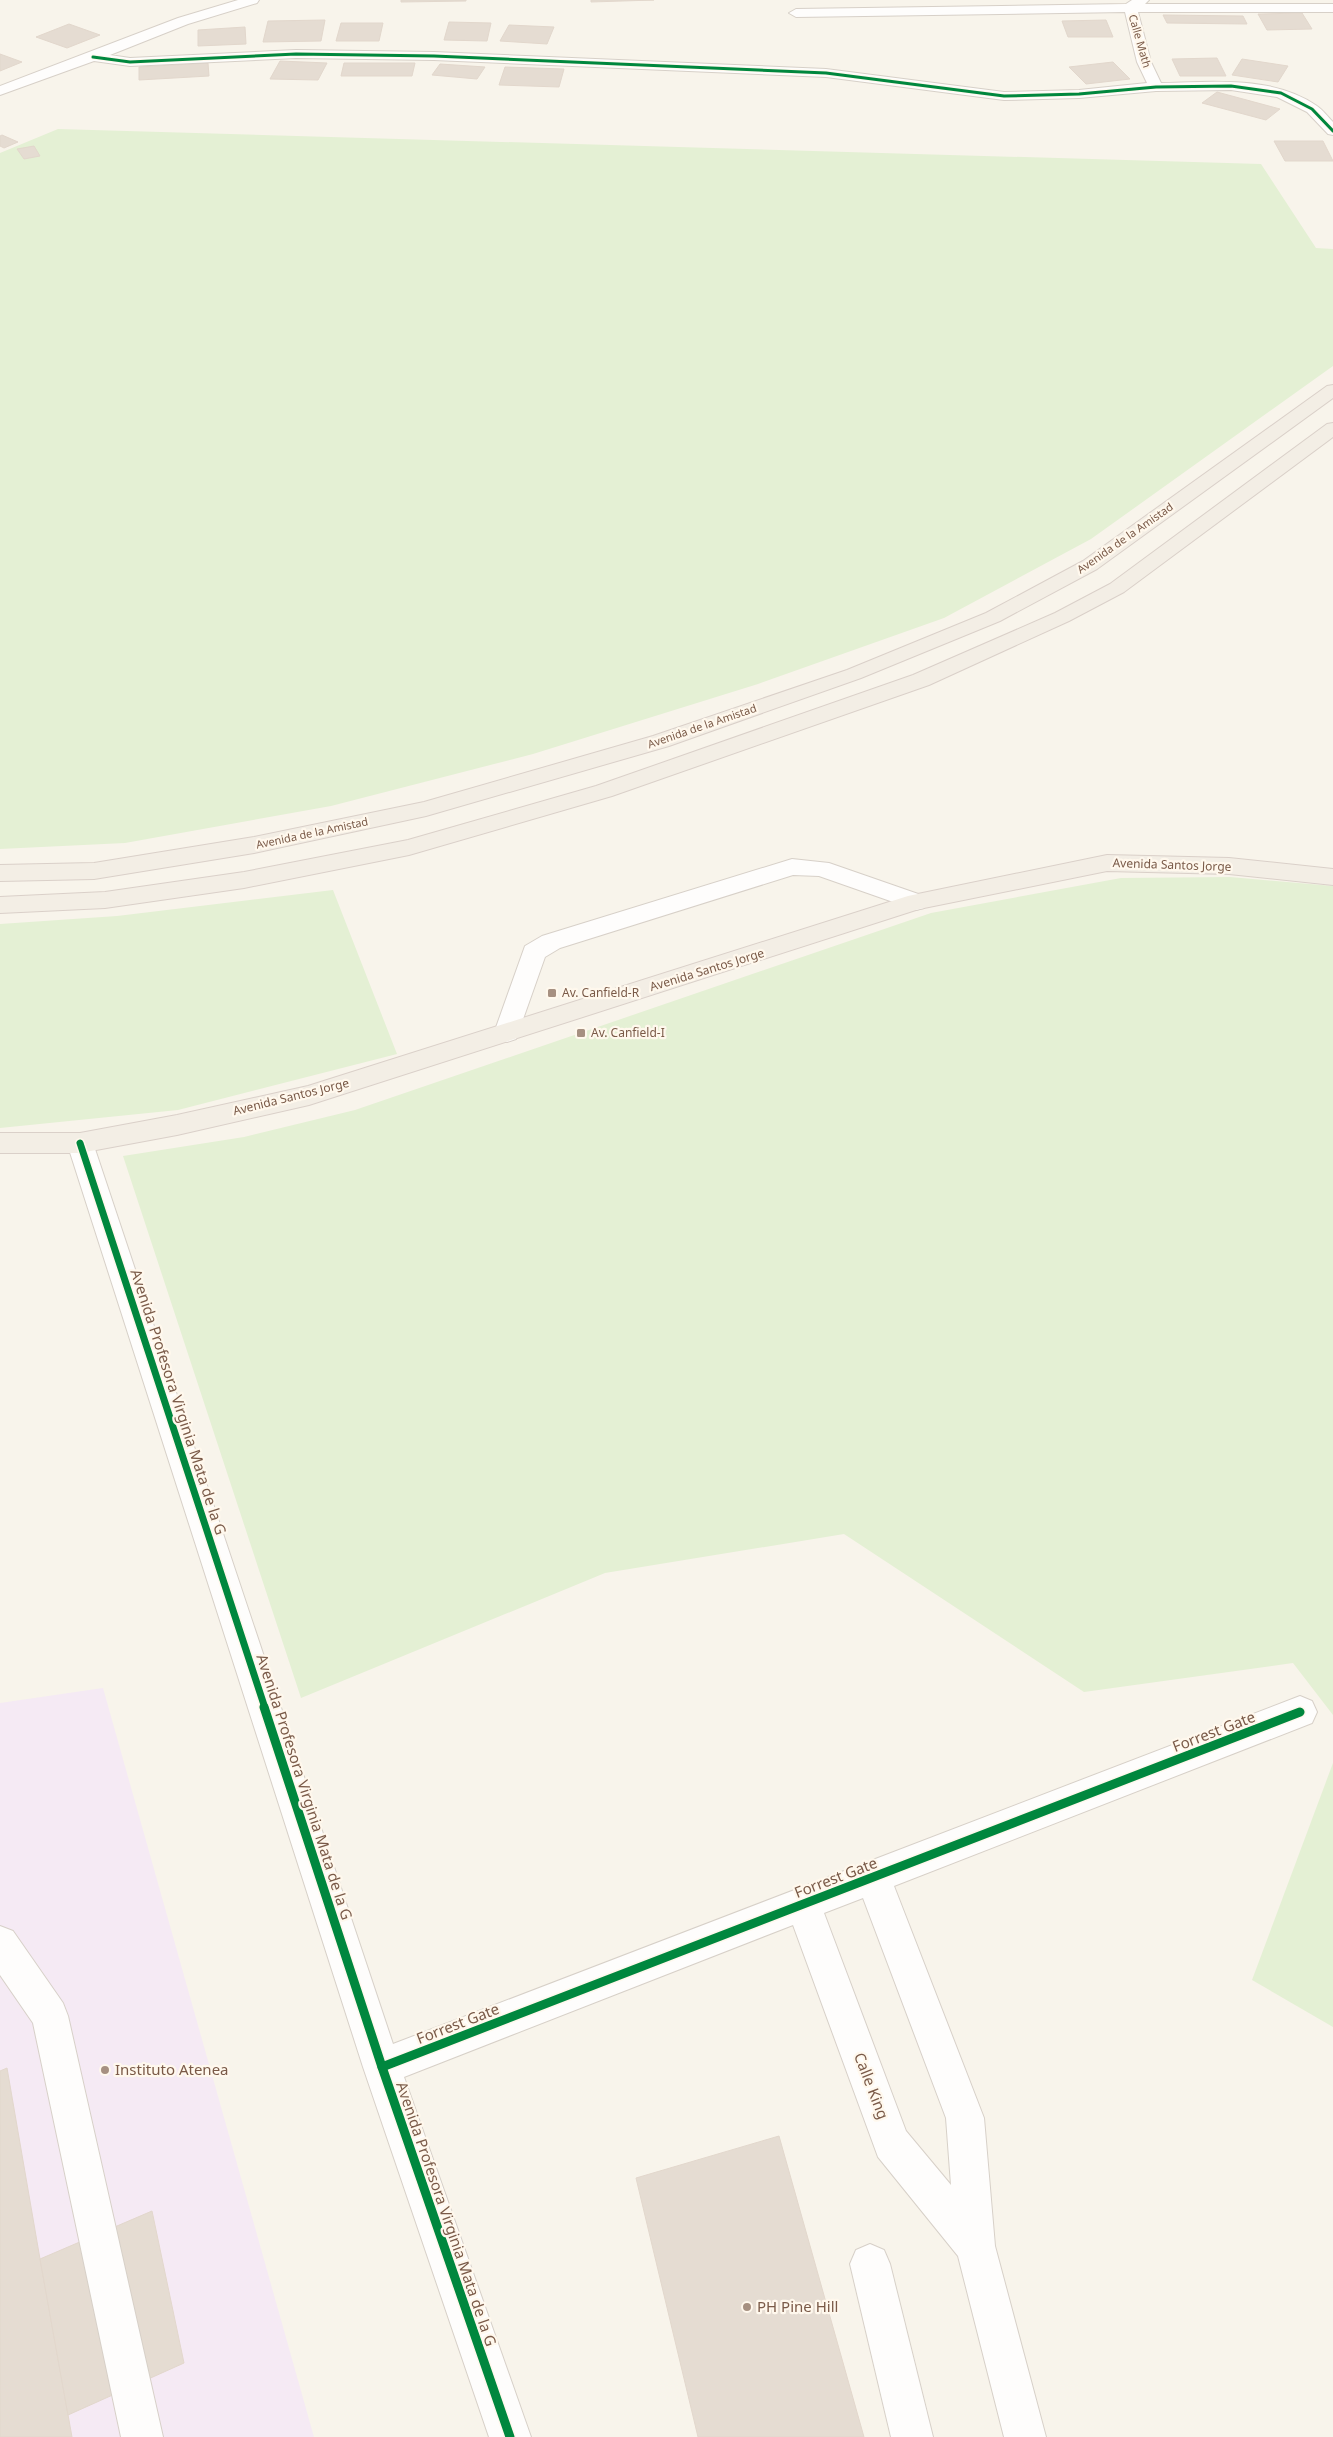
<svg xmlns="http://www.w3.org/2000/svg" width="1333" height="2437" viewBox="0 0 1333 2437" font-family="'Noto Sans',sans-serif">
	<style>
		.education { fill: #f5eaf4 }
		.green { fill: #e4f0d4 }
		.building { fill: #e5dcd2; stroke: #e2d7cc }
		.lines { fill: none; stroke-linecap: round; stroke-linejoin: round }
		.minor-casing { stroke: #d7d0c8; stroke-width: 2 }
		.major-casing { stroke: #dad0c9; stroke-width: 2 }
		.minor { fill: #fefdfc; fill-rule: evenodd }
		.major { fill: #f3eee5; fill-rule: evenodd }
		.cycleway-far2-casing { stroke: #fff8ed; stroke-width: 5 }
		.cycleway-far1-casing { stroke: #fff8ed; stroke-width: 10 }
		.cycleway-casing { stroke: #fff8ed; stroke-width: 12 }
		.cycleway-far2 { stroke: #00873e; stroke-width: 3 }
		.cycleway-far1 { stroke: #00873e; stroke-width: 7 }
		.cycleway { stroke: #00873e; stroke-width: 9 }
		.poi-dot { fill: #a69081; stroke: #fff8ed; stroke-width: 2 }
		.labels { text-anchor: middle; stroke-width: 4.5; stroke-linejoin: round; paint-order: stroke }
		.far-street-label { font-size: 11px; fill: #7a5a48; stroke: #fff8ed }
		.street-label { font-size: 12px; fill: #7a5a48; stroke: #fff8ed }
		.poi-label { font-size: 12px; fill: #7a5a48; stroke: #fff8ed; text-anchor: start }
		.near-street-label { font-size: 15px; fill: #7a5a48; stroke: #fff8ed }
		.near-poi-label { font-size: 15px; fill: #7a5a48; stroke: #fff8ed; text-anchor: start }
	</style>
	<rect width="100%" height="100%" fill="#f8f4eb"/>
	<path class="education" d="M103,1688L314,2437H0V1703Z"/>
	<g class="green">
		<path d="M58,129L1261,164L1316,248L1333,249V366L1091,539L944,618L758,684L533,754L331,806L125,843L0,849V153Z"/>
		<path d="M1230,877L1333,886V1715L1293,1663L1084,1692L844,1534L605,1573L301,1698L123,1156L244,1137L355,1110L931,913L1121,878Z"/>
		<path d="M333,890L397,1054L178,1110L0,1128V924L117,916Z"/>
		<path d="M1333,1763V2027L1252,1980Z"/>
	</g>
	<g class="building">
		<path d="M401,0H466V1L401,2Z"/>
		<path d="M591,0H654L591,2Z"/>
		<path d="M1302,13L1312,29L1267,30L1258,14Z"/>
		<path d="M1163,15L1243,16L1247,24L1167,23Z"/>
		<path d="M325,20L321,41L263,42L268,21Z"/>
		<path d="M1106,20L1113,37H1068L1062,21Z"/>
		<path d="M449,22L491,23L487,41L444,40Z"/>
		<path d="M341,23H383L379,41H336Z"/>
		<path d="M69,24L100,35L67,48L36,37Z"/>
		<path d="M509,25L554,27L547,44L500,41Z"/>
		<path d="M245,27L246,44L198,46V30Z"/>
		<path d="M0,54L22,62L0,71Z"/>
		<path d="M1217,58L1226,76H1180L1172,59Z"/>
		<path d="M1242,59L1288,66L1278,82L1232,75Z"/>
		<path d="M280,61L327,63L318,80L270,79Z"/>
		<path d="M1113,62L1130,79L1086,84L1069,67Z"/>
		<path d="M208,63L209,76L139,80V67Z"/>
		<path d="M344,63H415L412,76H341Z"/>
		<path d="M440,64L485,67L477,79L432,75Z"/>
		<path d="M505,67L564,69L559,87L499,85Z"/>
		<path d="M1217,92L1280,109L1266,120L1202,103Z"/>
		<path d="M2,135L18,142L4,148L0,146V136Z"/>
		<path d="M1274,141H1323L1333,161H1285Z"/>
		<path d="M34,146L40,156L24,159L17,149Z"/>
		<path d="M7,2068L40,2259L72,2437H0V2071Z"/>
		<path d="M779,2136L864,2437H698L636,2178Z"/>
		<path d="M152,2211L184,2363L68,2415L40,2259Z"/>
	</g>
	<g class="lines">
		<defs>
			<g id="minor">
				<path d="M238,0H259L257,3L188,24L110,55L130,58L296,50L434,52L826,69L1004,92L1079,90L1147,83L1137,62L1125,12L796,17L789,13L796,9L1126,4L1132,0H1149L1145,4H1333V12H1138L1151,62L1161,83C1211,82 1273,75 1317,106C1323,110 1328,117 1333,122V135L1328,134L1307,112L1277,97L1231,90L1156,91L1079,98L1004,100L826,77L434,60L296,58L130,66L94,61L0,95V86L178,18Z"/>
				<path d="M792,859L829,863L924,896L928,902L924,908L916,910L819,876L793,875L560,948L545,957L516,1039L507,1042L498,1039L494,1033L525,946L542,936Z"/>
				<path d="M80,1133L89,1136L93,1143L393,2044L1300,1696L1312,1701L1317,1712L1312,1723L894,1886L984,2118L995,2246L1046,2437H1004L958,2256L878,2157L793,1925L404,2077L531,2437H489L363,2067L67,1143L71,1136ZM863,1898L946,2118L951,2185L906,2131L824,1913Z"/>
				<path d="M0,1926L13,1931L63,2003L68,2016L163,2437H121L33,2023L0,1975Z"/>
				<path d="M870,2244L884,2250L890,2264L933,2437H891L850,2264L856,2250Z"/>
			</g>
			<g id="major">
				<path d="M1333,385V398L1097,569L1000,621L861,678L669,746L426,816L254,853L94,879L0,881V865L94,863L254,837L424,802L653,736L847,670L986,613L1083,561L1327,386Z"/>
				<path d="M1333,423V437L1124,592L1069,621L929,685L612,796L409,855L244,888L105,908L0,913V897L105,892L244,872L408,840L596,786L913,675L1055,613L1110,584L1327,424Z"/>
				<path d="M1107,855L1229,858L1333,869V885L1229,874L1107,871L919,909L309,1105L177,1135L80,1153H0V1133H80L177,1115L308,1086L908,896Z"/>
			</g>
		</defs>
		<use href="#minor" class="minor-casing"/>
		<use href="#major" class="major-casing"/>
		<use href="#minor" class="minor"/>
		<use href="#major" class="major"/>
		<defs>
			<path id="cycleway-far2" d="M93,57L130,62L296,54L434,56L826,73L1004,96L1079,94L1156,87L1231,86L1281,93L1312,109L1333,131"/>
			<path id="cycleway-far1" d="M80,1143L265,1708"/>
			<g id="cycleway">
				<path d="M264,1707L382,2067L510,2437"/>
				<path d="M382,2067L1300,1712"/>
			</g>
		</defs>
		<use href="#cycleway-far2" class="cycleway-far2-casing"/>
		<use href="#cycleway-far1" class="cycleway-far1-casing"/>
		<use href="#cycleway" class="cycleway-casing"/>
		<use href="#cycleway-far2" class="cycleway-far2"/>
		<use href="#cycleway-far1" class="cycleway-far1"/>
		<use href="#cycleway" class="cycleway"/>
	</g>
	<g class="poi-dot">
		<rect x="547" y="988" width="10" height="10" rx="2.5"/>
		<rect x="576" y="1028" width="10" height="10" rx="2.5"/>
		<circle cx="105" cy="2070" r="5"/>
		<circle cx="747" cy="2307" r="5"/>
	</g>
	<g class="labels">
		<g class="far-street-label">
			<text transform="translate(1140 41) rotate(74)" y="4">Calle Math</text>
			<text transform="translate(1125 538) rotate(-35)" y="4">Avenida de la Amistad</text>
			<text transform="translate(702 726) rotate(-19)" y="4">Avenida de la Amistad</text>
			<text transform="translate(312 833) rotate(-12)" y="4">Avenida de la Amistad</text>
		</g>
		<g class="street-label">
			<text transform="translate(1172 865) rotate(2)" y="4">Avenida Santos Jorge</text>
			<text transform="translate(707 970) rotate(-17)" y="4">Avenida Santos Jorge</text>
			<text transform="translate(291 1097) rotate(-14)" y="4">Avenida Santos Jorge</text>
		</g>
		<g class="poi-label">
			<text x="562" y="997">Av. Canfield-R</text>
			<text x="591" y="1037">Av. Canfield-I</text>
		</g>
		<g class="near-street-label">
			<text transform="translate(178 1402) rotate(72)" y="5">Avenida Profesora Virginia Mata de la G</text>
			<text transform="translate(1214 1732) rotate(-21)" y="5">Forrest Gate</text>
			<text transform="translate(304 1787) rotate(72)" y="5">Avenida Profesora Virginia Mata de la G</text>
			<text transform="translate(836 1878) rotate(-21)" y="5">Forrest Gate</text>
			<text transform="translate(458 2024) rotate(-21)" y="5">Forrest Gate</text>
			<text transform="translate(871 2086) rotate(69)" y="5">Calle King</text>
			<text transform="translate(446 2214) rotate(71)" y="5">Avenida Profesora Virginia Mata de la G</text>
		</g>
		<g class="near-poi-label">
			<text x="115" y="2075">Instituto Atenea</text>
			<text x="757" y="2312">PH Pine Hill</text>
		</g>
	</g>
</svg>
